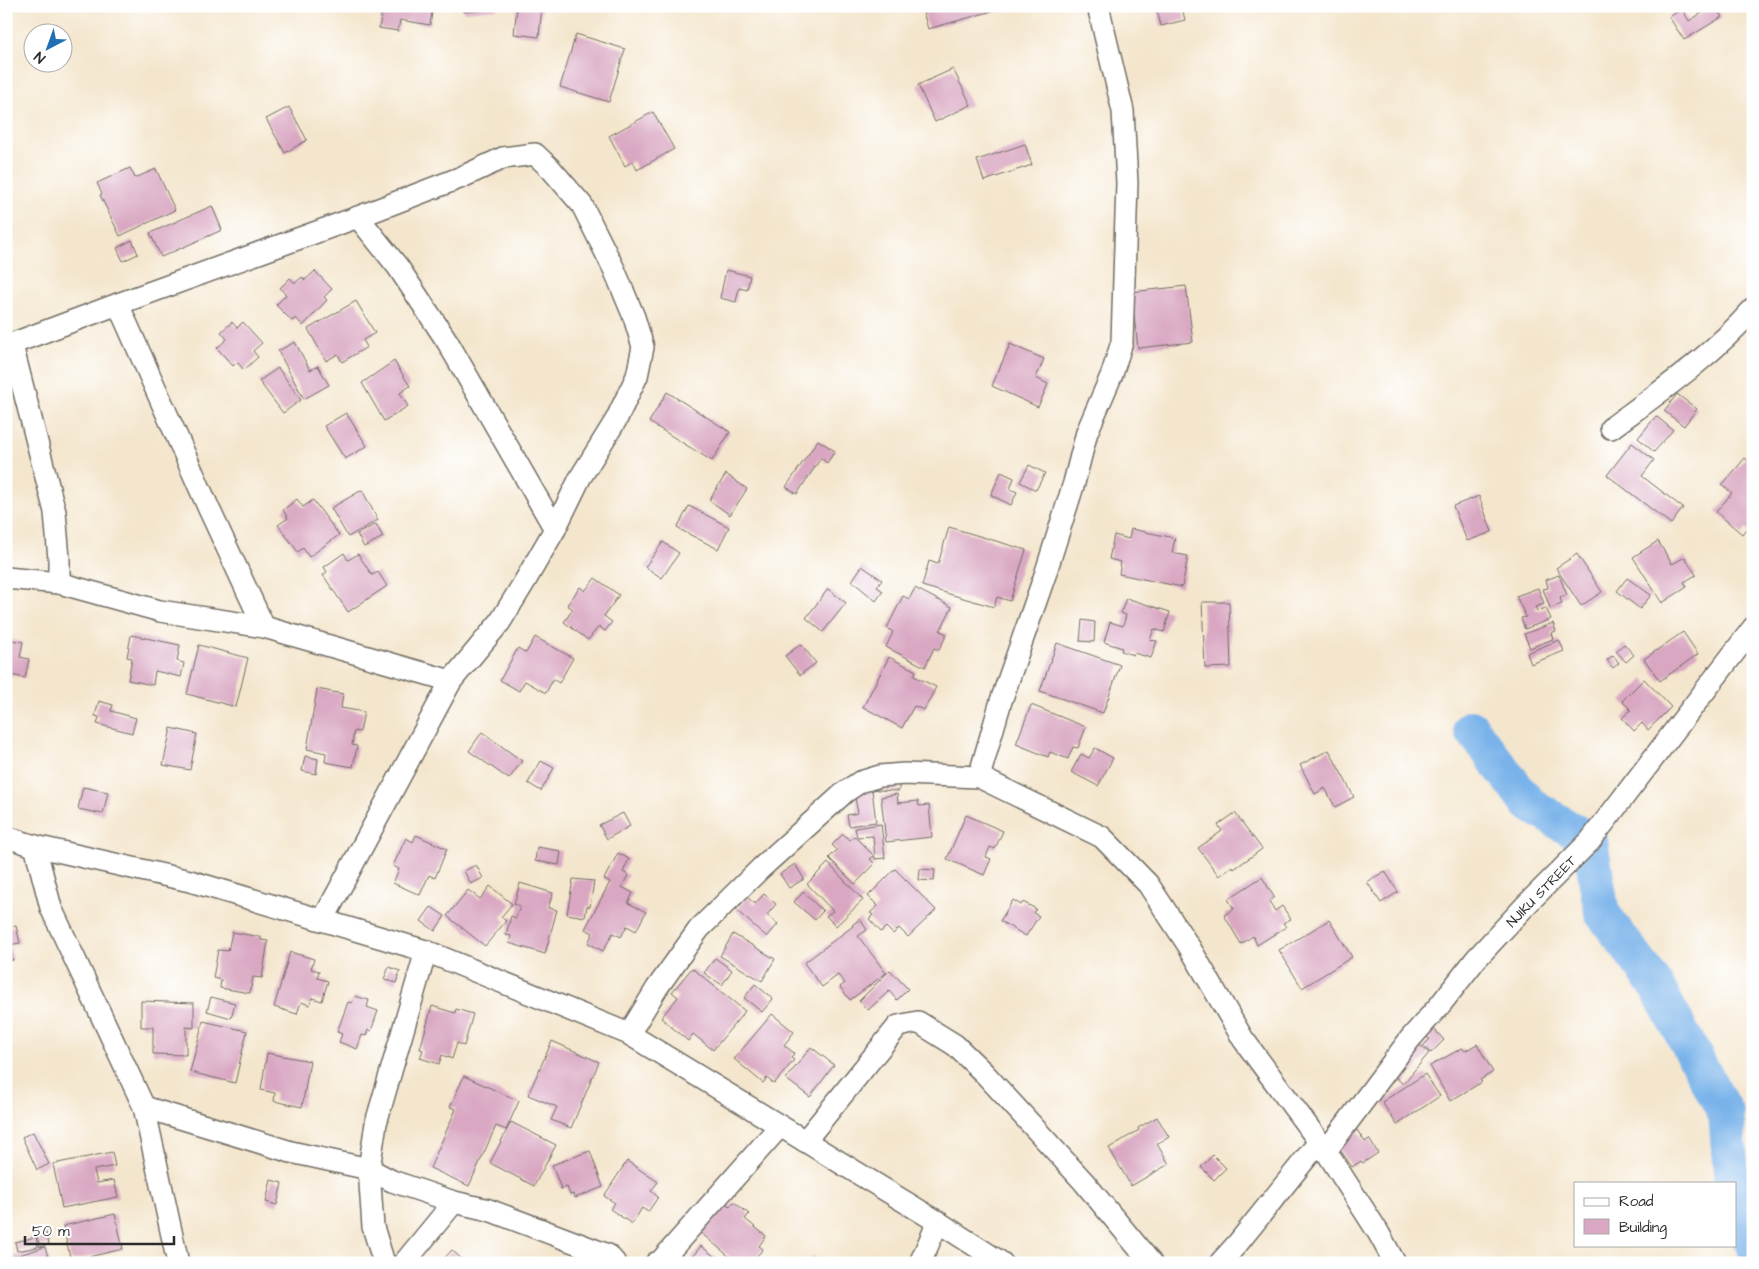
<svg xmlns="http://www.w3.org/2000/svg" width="1759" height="1269" viewBox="0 0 1759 1269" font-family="'Architects Daughter',sans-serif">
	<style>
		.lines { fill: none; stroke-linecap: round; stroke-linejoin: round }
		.river { stroke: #79b3ea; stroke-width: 36 }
		.building { fill: #d9a7c2 }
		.minor-casing { stroke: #716c64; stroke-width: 24 }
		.minor { stroke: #fff; stroke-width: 21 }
		.labels { text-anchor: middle; stroke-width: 4; stroke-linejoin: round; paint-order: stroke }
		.street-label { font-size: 14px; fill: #2b2b2b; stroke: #fff }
	</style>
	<rect width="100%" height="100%" fill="#fff"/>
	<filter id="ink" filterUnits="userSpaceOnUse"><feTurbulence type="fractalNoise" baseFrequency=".02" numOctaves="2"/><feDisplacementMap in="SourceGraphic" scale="10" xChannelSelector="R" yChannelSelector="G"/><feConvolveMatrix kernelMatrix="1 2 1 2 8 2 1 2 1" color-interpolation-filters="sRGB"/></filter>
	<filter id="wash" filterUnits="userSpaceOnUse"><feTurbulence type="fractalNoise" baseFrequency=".0096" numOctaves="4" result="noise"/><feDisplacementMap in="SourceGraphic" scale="20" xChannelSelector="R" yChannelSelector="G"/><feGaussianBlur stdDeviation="1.12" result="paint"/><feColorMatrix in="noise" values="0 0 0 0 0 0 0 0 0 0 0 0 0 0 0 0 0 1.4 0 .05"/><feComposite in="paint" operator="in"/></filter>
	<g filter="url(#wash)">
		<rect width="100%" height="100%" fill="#f4e6cd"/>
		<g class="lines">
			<g class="river">
				<path d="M1471,728L1528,803L1590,841L1602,913L1654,982L1726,1114L1732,1183"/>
				<path d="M1735,1206L1753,1244"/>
			</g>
		</g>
		<g id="blocks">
			<g class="building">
				<path d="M383,6H433L430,25L400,20L398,31L379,28Z"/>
				<path d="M463,6H496L497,9L464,12Z"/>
				<path d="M517,6H542L539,37L514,34Z"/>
				<path d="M930,6H1007V7L928,29L922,8Z"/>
				<path d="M1147,6H1188V7L1182,8L1185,20L1161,26L1156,7L1148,9Z"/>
				<path d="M1713,6H1715L1722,17L1684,40L1669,17L1682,9L1689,21Z"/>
				<path d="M576,34L625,49L609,102L560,87Z"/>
				<path d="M953,69L971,105L935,122L918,85Z"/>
				<path d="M289,107L307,140L285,153L266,119Z"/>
				<path d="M653,112L674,149L637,170L633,161L625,166L609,136Z"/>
				<path d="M1025,144L1032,165L984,181L977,160Z"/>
				<path d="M130,168L135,178L156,169L175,210L120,236L100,195L102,194L97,183Z"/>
				<path d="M212,206L222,230L161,257L150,233Z"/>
				<path d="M132,240L138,254L123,261L117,248Z"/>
				<path d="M726,270L750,276L747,290L739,288L736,302L720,298Z"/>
				<path d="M315,271L332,289L324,297L327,300L303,326L296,318L292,321L276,305L286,295L280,288L290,278L295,283L302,277L305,280Z"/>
				<path d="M1186,286L1193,342L1138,348L1131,292Z"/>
				<path d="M356,301L375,333L363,340L367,347L342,362L338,354L326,361L308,329Z"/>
				<path d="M232,322L237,328L243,322L262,343L253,351L258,357L244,370L237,362L233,366L217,348L227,339L221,332Z"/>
				<path d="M295,342L310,370L318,366L329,385L304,399L278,351Z"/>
				<path d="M1010,344L1044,359L1036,378L1048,384L1038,407L992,386Z"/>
				<path d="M394,361L410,386L400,393L408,406L384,421L362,383Z"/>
				<path d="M278,368L301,400L283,413L259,381Z"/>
				<path d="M667,392L730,432L712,461L649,422Z"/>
				<path d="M1677,394L1697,409L1684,426L1664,411Z"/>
				<path d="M346,413L367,446L345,459L324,426Z"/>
				<path d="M1656,416L1673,430L1654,452L1638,438Z"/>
				<path d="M818,440L835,451L827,463L821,458L797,494L786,487Z"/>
				<path d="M1632,443L1654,460L1642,476L1683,508L1671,524L1607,475Z"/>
				<path d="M1745,458L1753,465V528L1750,532L1746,529L1742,534L1716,512L1732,493L1722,485Z"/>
				<path d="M1029,465L1045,473L1036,490L1020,482Z"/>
				<path d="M1001,472L1014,478L1010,489L1017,492L1011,505L991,495Z"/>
				<path d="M726,474L747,489L730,515L709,500Z"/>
				<path d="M362,490L378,520L348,537L331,508Z"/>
				<path d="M1479,496L1492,532L1467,541L1453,506Z"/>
				<path d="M297,499L303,507L313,500L339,535L309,557L303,548L298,552L278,525L288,518L283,510Z"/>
				<path d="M689,506L729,527L718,549L677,528Z"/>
				<path d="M376,524L383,537L364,547L357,534Z"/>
				<path d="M949,527L1026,550L1010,601L997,597L994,607L922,586L929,561L938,564Z"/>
				<path d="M1131,529L1175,538L1172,553L1188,556L1182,587L1119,574L1121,562L1109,559L1114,535L1129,539Z"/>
				<path d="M1658,541L1672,564L1685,557L1696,575L1684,582L1687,587L1662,603L1633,557Z"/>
				<path d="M663,542L679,553L662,578L645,567Z"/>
				<path d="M344,553L348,560L358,554L372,575L378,572L387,586L348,612L323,575L327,572L324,567Z"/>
				<path d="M1577,554L1602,592L1581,606L1556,568Z"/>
				<path d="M862,566L882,580L877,587L883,591L876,601L852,581Z"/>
				<path d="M1559,575L1567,595L1560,598L1562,604L1550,608L1543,589L1548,588L1546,580Z"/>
				<path d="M595,578L619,595L604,616L612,622L605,631L599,626L588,640L564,622L573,609L567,605L580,587L585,591Z"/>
				<path d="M1627,578L1651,595L1640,609L1617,591Z"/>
				<path d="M915,588L952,607L940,631L947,634L939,650L934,648L925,667L886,647L893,632L887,628L903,596L909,599Z"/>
				<path d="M1538,588L1544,604L1535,607L1537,611L1546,608L1551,619L1525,629L1521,618L1526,617L1516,596Z"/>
				<path d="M828,589L846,603L823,632L806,618Z"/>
				<path d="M1126,598L1170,612L1164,632L1154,629L1150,640L1157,641L1151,658L1134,653L1133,655L1121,651L1122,648L1104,642L1110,622L1123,626L1126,615L1121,613Z"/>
				<path d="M1202,602H1229L1231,667L1205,668Z"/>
				<path d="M1082,620L1095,622L1094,642L1080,641Z"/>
				<path d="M1553,623L1556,631L1551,633L1553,639L1530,648L1524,634Z"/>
				<path d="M1683,632L1698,654L1660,681L1644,659Z"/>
				<path d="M131,635L180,645L177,661L184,663L181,677L155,671L153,685L128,680L132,658L127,657Z"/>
				<path d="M535,637L573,658L559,683L553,679L546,693L525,681L519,691L500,680L518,648L526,653Z"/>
				<path d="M6,639L23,642L20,657L29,659L25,678L6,674Z"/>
				<path d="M1559,640L1564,651L1531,664L1527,653Z"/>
				<path d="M1057,643L1120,665L1103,713L1040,691Z"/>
				<path d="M801,644L816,663L800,675L785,656Z"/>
				<path d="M1624,644L1634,655L1626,662L1616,651Z"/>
				<path d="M199,645L248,658L236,707L187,694Z"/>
				<path d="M1613,655L1619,663L1613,668L1607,660Z"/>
				<path d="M889,657L916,671L914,676L936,687L924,710L914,706L902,728L863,707Z"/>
				<path d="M1644,679L1671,707L1648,730L1642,723L1634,731L1622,718L1631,710L1622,701Z"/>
				<path d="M317,689L343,694L341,708L364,712L360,732L354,731L352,745L357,746L353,767L325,762L326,753L307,749Z"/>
				<path d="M99,701L113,705L111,711L136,718L132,733L97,724L99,717L95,716Z"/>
				<path d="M1031,705L1086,727L1078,748L1073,747L1068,759L1050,752L1048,757L1016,744Z"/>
				<path d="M171,728L197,734L190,770L163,765Z"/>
				<path d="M482,732L522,761L509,779L469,751Z"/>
				<path d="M1095,748L1113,758L1098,786L1071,772L1081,754L1089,758Z"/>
				<path d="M1329,750L1354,797L1335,807L1325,788L1315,794L1300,765Z"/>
				<path d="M305,756L318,759L316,774L302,771Z"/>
				<path d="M541,761L554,768L541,791L528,783Z"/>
				<path d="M877,780L899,781V791L877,790Z"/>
				<path d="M83,787L108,792L103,814L78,809Z"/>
				<path d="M872,790L876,822L849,826L847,815L858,813L854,793Z"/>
				<path d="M897,794L898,803L918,801L919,806L929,805L932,837L886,842L881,797Z"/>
				<path d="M623,813L630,826L607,839L599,825Z"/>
				<path d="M1235,813L1262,849L1234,869L1232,866L1219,876L1198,848L1222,831L1218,825Z"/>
				<path d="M966,815L1003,831L995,849L990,847L986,857L991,859L984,875L947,859Z"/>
				<path d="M881,824L885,858L875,859L873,836L857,837L855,828Z"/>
				<path d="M843,834L850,840L854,836L874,856L870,859L875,864L855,884L829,858L837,850L832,845Z"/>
				<path d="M416,835L447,849L435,878L429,875L420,895L393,883L399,869L393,866L406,838L413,842Z"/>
				<path d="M537,847L561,851L559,865L535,861Z"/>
				<path d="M618,853L629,859L623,872L628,875L622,887L633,893L628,903L646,912L636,931L627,926L621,937L613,933L603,951L588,943L593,933L585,929L610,882L604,879Z"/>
				<path d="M828,863L863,900L836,926L826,916L833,911L807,884Z"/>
				<path d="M795,864L804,879L789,888L780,874Z"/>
				<path d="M476,865L483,878L471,884L464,871Z"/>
				<path d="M895,869L936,910L908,937L899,928L893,934L886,927L881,932L869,919L873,915L870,913L878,906L868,896Z"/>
				<path d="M920,869L935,870L934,881L919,880Z"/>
				<path d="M1385,871L1398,892L1381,903L1367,882Z"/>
				<path d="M1262,877L1274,897L1269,901L1275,911L1282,906L1291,919L1283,923L1286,927L1257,945L1253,936L1241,944L1224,915L1234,909L1228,899Z"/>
				<path d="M573,879L594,881L590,907L587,906L585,917L567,914Z"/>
				<path d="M520,883L553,893L548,908L557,910L545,954L509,943L511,936L506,935L511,916L516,918L520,906L514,904Z"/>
				<path d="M490,886L512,904L501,917L506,921L485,946L447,916L468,890L480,899Z"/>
				<path d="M803,892L823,911L815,920L794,902Z"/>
				<path d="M764,894L776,904L767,915L778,924L767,937L736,910L747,897L755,904Z"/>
				<path d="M1013,900L1021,905L1023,902L1036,909L1033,913L1039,916L1026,936L1000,921Z"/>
				<path d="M431,907L445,916L435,931L421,921Z"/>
				<path d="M860,919L867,930L858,936L886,973L850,1000L840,987L845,983L838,975L822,987L804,963L853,926L852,925Z"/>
				<path d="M1329,920L1352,957L1302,988L1279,950Z"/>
				<path d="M16,926L20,943L9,945L13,960L6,962V928Z"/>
				<path d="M232,932L261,937V940L268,941L262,978L253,977L250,993L220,988L221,980L213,978L218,950L228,951Z"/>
				<path d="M733,934L775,959L762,981L720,956Z"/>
				<path d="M290,952L314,959L311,969L319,971L317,978L328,981L322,1001L312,998L310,1005L301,1002L297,1014L274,1007Z"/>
				<path d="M715,958L732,970L722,985L704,973Z"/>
				<path d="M389,967L400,971L396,983L384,979Z"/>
				<path d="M692,968L745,1011L713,1050L693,1034L688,1041L661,1018L678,997L672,992Z"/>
				<path d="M890,970L908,989L897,1000L889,991L868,1010L859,1001Z"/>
				<path d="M755,984L773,999L762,1012L744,998Z"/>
				<path d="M355,996L369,1000L367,1007L378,1011L371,1031L368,1030L366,1036L362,1035L357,1049L339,1042L342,1034L337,1032L348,1002L352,1003Z"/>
				<path d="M211,997L235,1003L231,1018L207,1011Z"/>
				<path d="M141,1001L194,1003V1028L186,1027V1055L153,1054V1027H141Z"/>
				<path d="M432,1006L455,1013L456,1009L473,1014L464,1046L457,1043L452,1059L442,1055L439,1064L420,1058L423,1050L420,1049Z"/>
				<path d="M772,1014L794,1032L784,1045L794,1053L791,1058L794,1060L774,1084L767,1078L763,1083L734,1059Z"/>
				<path d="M203,1021L247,1031L235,1083L190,1072Z"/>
				<path d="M1434,1029L1444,1040L1431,1053L1423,1046L1430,1039L1426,1037Z"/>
				<path d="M552,1041L599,1062L571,1128L551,1120L557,1107L528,1095Z"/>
				<path d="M1416,1042L1429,1053L1403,1084L1390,1072Z"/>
				<path d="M1477,1044L1493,1072L1480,1080L1482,1082L1450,1101L1430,1066L1462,1048L1465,1051Z"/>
				<path d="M811,1047L834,1065L810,1097L786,1079Z"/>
				<path d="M267,1053L310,1061L302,1107L274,1101L275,1093L261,1090Z"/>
				<path d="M1425,1074L1440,1096L1397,1125L1382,1102Z"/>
				<path d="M464,1076L519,1101L506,1130L496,1126L469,1186L430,1168L456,1109L450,1107Z"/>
				<path d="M1157,1117L1169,1137L1157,1144L1169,1164L1131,1186L1109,1148L1139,1130L1138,1128Z"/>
				<path d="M511,1122L556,1145L534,1186L490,1163Z"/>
				<path d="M1357,1130L1365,1142L1369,1139L1378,1153L1363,1163L1361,1161L1352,1167L1336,1144Z"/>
				<path d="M33,1132L49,1164L37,1170L22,1137Z"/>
				<path d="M590,1151L603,1187L575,1198L573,1194L570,1195L567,1187L561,1189L552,1165Z"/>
				<path d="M112,1152L115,1166L94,1170L97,1183L114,1180L118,1197L62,1208L53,1164Z"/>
				<path d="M1213,1155L1226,1168L1214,1180L1201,1167Z"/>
				<path d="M627,1161L658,1182L651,1191L658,1197L648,1212L642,1208L632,1224L610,1209L615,1203L604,1196Z"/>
				<path d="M271,1180L282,1183L277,1205L266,1202Z"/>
				<path d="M734,1202L749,1214L745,1219L766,1236L759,1246L763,1249L751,1263L745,1261L737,1263L701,1233L726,1203L730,1207Z"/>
				<path d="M115,1214L123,1249L71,1261L63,1226Z"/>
				<path d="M46,1233L49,1244L40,1247L37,1236Z"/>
				<path d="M36,1237L38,1247L17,1251L15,1242Z"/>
				<path d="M701,1246L723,1263H687Z"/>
				<path d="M45,1247L50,1263H6V1259Z"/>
				<path d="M452,1250L466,1263H440Z"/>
				<path d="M813,1256L822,1263H808Z"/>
			</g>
		</g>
	</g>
	<g filter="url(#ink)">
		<use href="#blocks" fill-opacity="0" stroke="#716c64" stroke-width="1"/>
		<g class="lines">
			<defs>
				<g id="minor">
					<path d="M358,217L398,267L447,341L555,529"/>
					<path d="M118,304L209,509L264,627"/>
					<path d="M12,345L55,512L59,559V583"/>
					<path d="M6,346L118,304L358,217L462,177L503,158L535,154L551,169L582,205L614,269L634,317L643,347L637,376L616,420L580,478L555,529L525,581L500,622L451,681L323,920"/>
					<path d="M1611,428C1661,391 1712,356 1753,309"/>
					<path d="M6,578L59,583L160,611L264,627L451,681"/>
					<path d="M979,777L1001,701L1045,575L1074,483L1087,432L1112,374L1122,342L1127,183L1123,111L1098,6"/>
					<path d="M6,837L35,846L190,881L426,951L629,1034L938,1222L1002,1263"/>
					<path d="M35,846L51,908L144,1107L178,1263"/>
					<path d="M629,1034L657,988L699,929L761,868L845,792L860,782L880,776L904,774L979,777L1102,837L1148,884L1190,948L1243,1039L1326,1151L1378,1232L1395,1263"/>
					<path d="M144,1107L291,1152L369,1169L392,1181L454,1202L489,1210L608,1255L615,1263"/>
					<path d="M805,1141L898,1026L918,1022L955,1045L985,1074L1084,1182L1151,1263"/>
					<path d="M1326,1151L1410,1039L1440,1005L1476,959L1527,904L1590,841L1753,628"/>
					<path d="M384,1263L373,1227L369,1169L376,1123L426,951"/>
					<path d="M404,1263L454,1202"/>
					<path d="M656,1263L660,1262L780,1126"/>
					<path d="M920,1263L938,1222"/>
					<path d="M1220,1263L1238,1243L1319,1142"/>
				</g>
			</defs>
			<use href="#minor" class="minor-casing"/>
			<use href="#minor" class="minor"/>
		</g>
	</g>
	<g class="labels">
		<g class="street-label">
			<text transform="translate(1541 891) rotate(-46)" y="5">NJIKU STREET</text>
		</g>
	</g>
	<rect width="1759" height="1269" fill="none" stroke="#fff" stroke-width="25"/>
	<rect x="1574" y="1182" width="162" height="65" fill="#ffffff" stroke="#aaaaaa"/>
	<rect x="1584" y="1198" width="25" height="8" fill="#ffffff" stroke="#aaaaaa"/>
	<text x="1619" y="1206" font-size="15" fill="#2b2b2b">Road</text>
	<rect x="1584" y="1219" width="25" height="15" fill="#d9a7c2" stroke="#aaaaaa"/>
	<text x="1619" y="1232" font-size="15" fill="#2b2b2b">Building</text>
	<g transform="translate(48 48) rotate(221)"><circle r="24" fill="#ffffff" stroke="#aaaaaa"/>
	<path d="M0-4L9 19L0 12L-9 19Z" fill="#1f6fb2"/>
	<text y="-8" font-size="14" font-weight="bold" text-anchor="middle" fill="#2b2b2b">N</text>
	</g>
	<path d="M25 1236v8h149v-8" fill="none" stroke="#2b2b2b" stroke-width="2.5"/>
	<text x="32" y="1236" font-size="15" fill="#2b2b2b" stroke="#ffffff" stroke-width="4" paint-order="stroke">50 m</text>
</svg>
